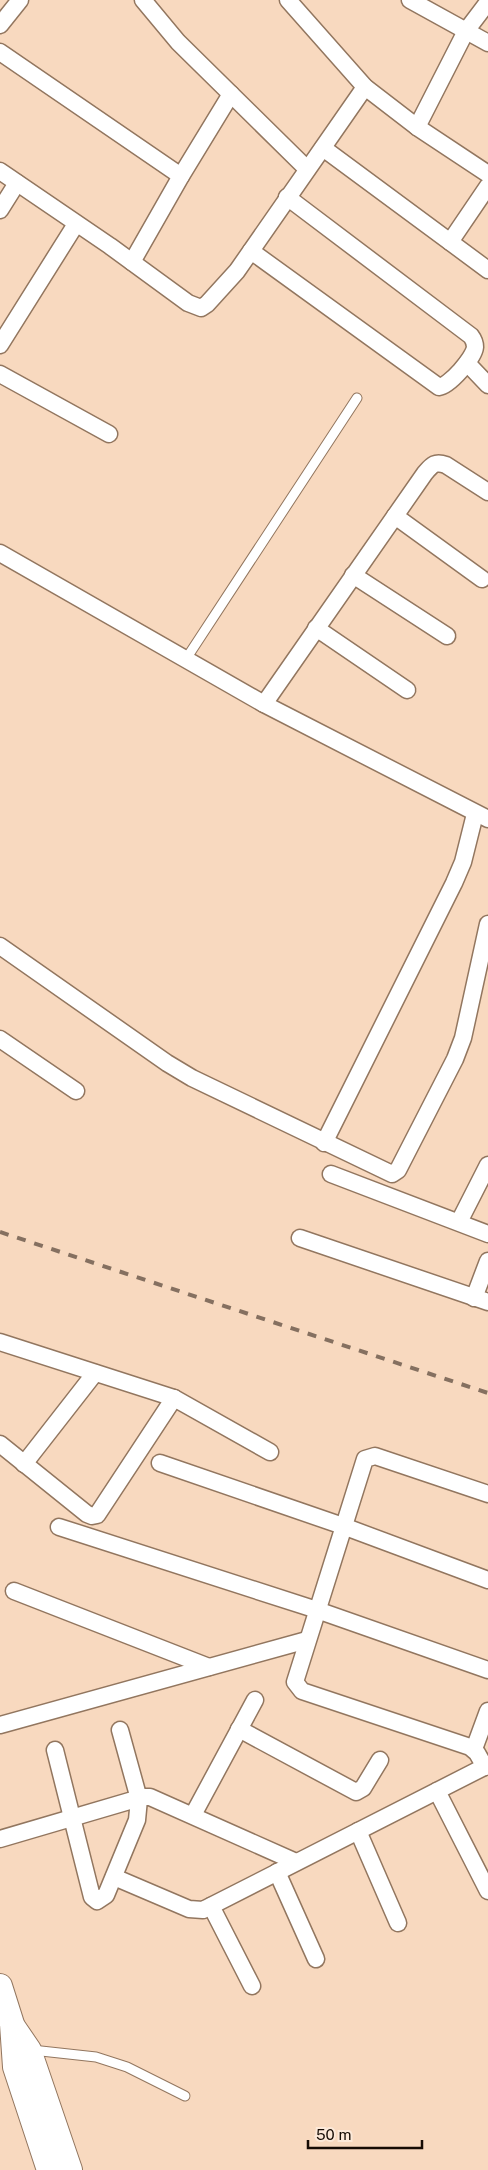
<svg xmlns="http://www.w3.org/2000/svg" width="488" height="2170" viewBox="0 0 488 2170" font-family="'Public Sans',sans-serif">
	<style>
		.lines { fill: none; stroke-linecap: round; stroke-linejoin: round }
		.service-casing { stroke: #92765f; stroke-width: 11 }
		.minor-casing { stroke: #92765f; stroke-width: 19 }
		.secondary-casing { stroke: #92765f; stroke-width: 26 }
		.service { stroke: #fff; stroke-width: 9 }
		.minor { stroke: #fff; stroke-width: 16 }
		.secondary { stroke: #fff; stroke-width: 24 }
		.rail { stroke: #857060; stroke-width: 4; stroke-dasharray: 9 9; stroke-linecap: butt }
	</style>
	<rect width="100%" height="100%" fill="#f8d9bf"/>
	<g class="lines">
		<defs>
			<g id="service">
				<path d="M186,659L357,398"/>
				<path d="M32,2050L96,2057L127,2067L185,2096"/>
			</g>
			<g id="minor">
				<path d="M143,0L178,42L307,169"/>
				<path d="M288,0L365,87L417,127L488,174"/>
				<path d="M410,0L488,43"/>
				<path d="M0,25L20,0"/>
				<path d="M0,52L181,176"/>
				<path d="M417,127L466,31L488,2"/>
				<path d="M323,148L488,270"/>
				<path d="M0,171L110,246L188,303L201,308L207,304L237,271L365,87"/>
				<path d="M0,210L17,183"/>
				<path d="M450,242L488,186"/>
				<path d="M251,251L439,387C449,386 474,358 475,347C475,343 474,340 471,336L287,197"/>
				<path d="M132,262L181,176L231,94"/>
				<path d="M0,345L76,224"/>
				<path d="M467,363L488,385"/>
				<path d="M0,374L109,434"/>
				<path d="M395,516L482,579"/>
				<path d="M0,553L264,704L488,819"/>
				<path d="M353,575L447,636"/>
				<path d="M316,628L407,690"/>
				<path d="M264,704L425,473C432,465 435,461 446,465L488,492"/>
				<path d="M0,946L167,1063L192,1078L392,1174L398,1170L455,1059L463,1038L488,924"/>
				<path d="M0,1039L76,1091"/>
				<path d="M324,1143L454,883L463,862L475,814"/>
				<path d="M331,1174L488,1234"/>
				<path d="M459,1222L488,1165"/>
				<path d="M300,1238L488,1302"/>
				<path d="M474,1298L488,1261"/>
				<path d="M0,1342L174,1398L270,1452"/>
				<path d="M0,1444L87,1514L92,1516L97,1515L174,1398"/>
				<path d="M160,1463L343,1526L488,1580"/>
				<path d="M24,1464L95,1373"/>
				<path d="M59,1527L317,1610L488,1670"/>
				<path d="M14,1591L209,1667"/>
				<path d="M0,1725L307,1640"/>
				<path d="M239,1729L356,1792L363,1788L380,1760"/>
				<path d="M474,1749L488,1711"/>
				<path d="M55,1750L92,1897L97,1901L106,1895L137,1820L139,1799L120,1730"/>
				<path d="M485,1767L477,1753L470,1747L302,1691L295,1682L365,1459L375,1456L488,1494"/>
				<path d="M437,1791L488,1891"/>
				<path d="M193,1815L255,1700"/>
				<path d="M358,1831L398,1923"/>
				<path d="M0,1839L143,1797H150L296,1862"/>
				<path d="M277,1872L316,1959"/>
				<path d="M114,1877L189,1909L203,1910L488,1765"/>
				<path d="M211,1906L252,1986"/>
			</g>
			<g id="secondary">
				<path d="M0,1986L12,2024L15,2067L49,2170"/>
				<path d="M14,2028L29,2050L70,2170"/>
			</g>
		</defs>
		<use href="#service" class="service-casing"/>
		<use href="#minor" class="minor-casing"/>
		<use href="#secondary" class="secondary-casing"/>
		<use href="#service" class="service"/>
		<use href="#minor" class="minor"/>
		<use href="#secondary" class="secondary"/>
		<path class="rail" d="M0,1232L488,1393"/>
	</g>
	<path d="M308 2140v8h114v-8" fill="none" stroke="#150b04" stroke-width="2.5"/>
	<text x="316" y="2140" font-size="15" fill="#150b04" stroke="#fce9d9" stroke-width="4" paint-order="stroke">50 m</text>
</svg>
